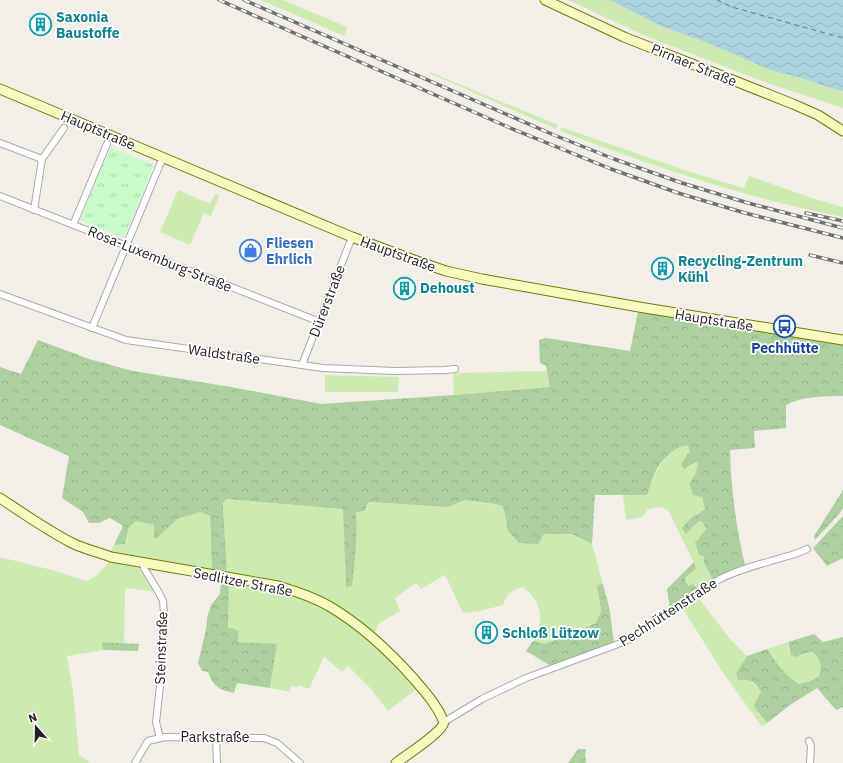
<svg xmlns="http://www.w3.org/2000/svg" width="843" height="763" viewBox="0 0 843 763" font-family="'IBM Plex Sans',sans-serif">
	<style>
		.grass { fill: #cdebb0 }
		.forest { fill: url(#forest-crowns) }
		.park { fill: url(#park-tufts) }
		.water { fill: url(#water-waves) }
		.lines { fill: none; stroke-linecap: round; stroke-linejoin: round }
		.ferry { stroke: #4a7aab; stroke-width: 1; stroke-dasharray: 5 4; stroke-linecap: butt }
		.street-casing { stroke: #a9a9a9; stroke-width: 8 }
		.secondary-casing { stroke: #707d05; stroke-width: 11 }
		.street { stroke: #fff; stroke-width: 6 }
		.secondary { stroke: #f7fabf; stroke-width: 9 }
		.rail-casing { stroke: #707070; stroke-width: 3.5 }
		.rail { stroke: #fff; stroke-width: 2; stroke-dasharray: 6; stroke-linecap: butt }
		.labels { text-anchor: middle; stroke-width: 3.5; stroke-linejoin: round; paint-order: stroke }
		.culture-label { font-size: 14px; font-weight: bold; fill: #0d838f; stroke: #fff; text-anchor: start }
		.street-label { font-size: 14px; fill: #222; stroke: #fff }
		.shop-label { font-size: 14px; font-weight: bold; fill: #366cbe; stroke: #fff; text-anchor: start }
		.transit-label { font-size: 14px; font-weight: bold; fill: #164399; stroke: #fff }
	</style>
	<defs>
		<pattern id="forest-crowns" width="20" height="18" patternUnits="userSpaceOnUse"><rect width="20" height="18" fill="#add19e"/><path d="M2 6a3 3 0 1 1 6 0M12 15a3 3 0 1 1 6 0" fill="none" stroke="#95b388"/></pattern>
		<pattern id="park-tufts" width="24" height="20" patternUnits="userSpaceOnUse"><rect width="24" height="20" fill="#c8facc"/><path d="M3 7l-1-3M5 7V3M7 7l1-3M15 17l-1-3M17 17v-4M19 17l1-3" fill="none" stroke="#acd6af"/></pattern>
		<pattern id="water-waves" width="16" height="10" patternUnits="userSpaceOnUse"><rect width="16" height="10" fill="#aad3df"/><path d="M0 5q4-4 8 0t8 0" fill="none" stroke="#92b5bf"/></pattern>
	</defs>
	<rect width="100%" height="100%" fill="#f2efe9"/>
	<g class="grass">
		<path d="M261,0H283L347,27L344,36Z"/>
		<path d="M568,0H610L661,26L708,43L773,71L798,77L828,87L843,91V108L770,84L643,35Z"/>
		<path d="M430,72L558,125L556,129L429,73Z"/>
		<path d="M561,127L687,171L744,188L749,176L818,200L843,207V217C746,198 652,166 560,131Z"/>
		<path d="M178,190L210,204L215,194L219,196L211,216L204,213L190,245L160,232Z"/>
		<path d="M547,371L551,387L454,395L453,373Z"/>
		<path d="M325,375L399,377L398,392H325Z"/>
		<path d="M683,445L689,446L695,462L698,463L695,475L705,509L690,519L686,534L698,522L702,521L706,529L703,556L704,558V563L713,580L699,590L688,586L685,578L696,567L668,510L661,507L648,509L643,517L626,520L623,495H647C655,473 661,457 683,445Z"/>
		<path d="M226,499L343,509L347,587L352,586C355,561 358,537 356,512L368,502L448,507L465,500L503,506L508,531L544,534H572L592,544L603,584L597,585L601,611L596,623L545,644L533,641C545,618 542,603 523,587C512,590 506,594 503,605L481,611L463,613L445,575L421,589L416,583L395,598L400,611L378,624L375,633L345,611L317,596L227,573L223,503Z"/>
		<path d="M200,512L210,516L212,571L110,552L114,545L125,544L129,527L136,521L154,525V538H157L176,519Z"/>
		<path d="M0,557L52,570L86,581L96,576L110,561L134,565L139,568L156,592L126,588L125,593L124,643L102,642L103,650L67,656L73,691L79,755L91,763H0Z"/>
		<path d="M229,581L278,589L328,608L365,635L418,688L388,711L370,688L348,666L342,672L324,657L309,689L298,685L297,687L291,686L290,692L270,688L277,645L238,642L228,627Z"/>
		<path d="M697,596L731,640L747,656L736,673C747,678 754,682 761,692L757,701L758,714L763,717L767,723L762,727L722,671L683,609V606Z"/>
		<path d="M788,642L789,652L800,656L806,653L813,652C821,661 822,665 819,677L811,681L799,684C783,674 778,664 767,649Z"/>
	</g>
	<g class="forest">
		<path d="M638,312L843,344V396C824,396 803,396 786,405V428L754,431L755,448L730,450C731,489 736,527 745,565L713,580L704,563V558L703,556L699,555L695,543L706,529L702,521L698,522L686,534L682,528L690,519L705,509L702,497L693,495L689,484L695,475L698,463L695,462L684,469L681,464L690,451L688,446C677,444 661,461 656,471C652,478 650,487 647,495H595L592,544L572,534H544L538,544L519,543L508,531L503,506L494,504L465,500L448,507L368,502L365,511L356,512C358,537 355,561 352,586L346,587L343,509L226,499L223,503L227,573L212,571L210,516L200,512L177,519L157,538H154V525L136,521L129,527L125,544L114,545L123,526L110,518L99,523H89L83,512L62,498L69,456L0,425V367L21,374L38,340L89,359L133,371L231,387L321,404L454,395L550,387L546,366L540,363L539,340L546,338L630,351Z"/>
		<path d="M843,490V508L839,514L815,540L814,536Z"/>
		<path d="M843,516V558L827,566L813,548Z"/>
		<path d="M694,562L696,568L685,578L688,586L693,584L699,590L670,610L667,589Z"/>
		<path d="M221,580L229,581L228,627L239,631L238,642L277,644L270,688L237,683L234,693C219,690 214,687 208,672L202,671L198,663L205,634L208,614L211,605L220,594Z"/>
		<path d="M603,584L610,611L614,644L551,666L526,651L533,641L545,644L596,623L601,611L597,585Z"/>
		<path d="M814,634L823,642L843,637V707L836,710L817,688L790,705L767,723C762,716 758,714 754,705L761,692C754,681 752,679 738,680L736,673L747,656L767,649C778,664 783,674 799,684L811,681L819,676C822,665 821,661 813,652L806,653L795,657L791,655L788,642Z"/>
		<path d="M102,642L139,644L138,651L103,650Z"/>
		<path d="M578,749H586L585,755L586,763H568Z"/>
	</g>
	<path class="park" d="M111,147L154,165L124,238L80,220Z"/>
	<path class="water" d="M610,0H843V91L828,87L798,77L773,71L708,43L661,26Z"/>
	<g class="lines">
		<path class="ferry" d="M717,0L732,7L843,38"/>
		<defs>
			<g id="street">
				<path d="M0,143L42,159"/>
				<path d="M0,196L320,322"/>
				<path d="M34,210L42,159L64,128"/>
				<path d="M73,225L107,144"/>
				<path d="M0,294L126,340L323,368L395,371L445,370L455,369"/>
				<path d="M92,328L163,157"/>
				<path d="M302,365L352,237"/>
				<path d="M143,562L144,568L158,591L163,601L164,613L161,677L156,722L160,738"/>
				<path d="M444,722L482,699L526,678L621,643L635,636L718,580C735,571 753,566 771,561C784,557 795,555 807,549"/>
				<path d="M216,738L217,763"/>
				<path d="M809,741L811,746L810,763"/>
				<path d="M135,763L148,741L165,737L264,738L277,743L300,763"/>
			</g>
			<g id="secondary">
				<path d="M545,0L624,37L793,104L818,115L843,131"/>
				<path d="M0,89L352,237L414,260L446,271L482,279L639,307L843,340"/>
				<path d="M0,498C24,514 47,530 72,543C84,549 98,552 111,557L278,586C295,591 313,597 329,606C361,625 390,652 414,679C426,693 437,705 444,722C442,733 406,755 396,763"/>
			</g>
		</defs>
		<use href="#street" class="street-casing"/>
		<use href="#secondary" class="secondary-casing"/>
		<use href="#street" class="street"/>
		<use href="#secondary" class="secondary"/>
		<defs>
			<g id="rail">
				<path d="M219,0L508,127L611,169L678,193L745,213L843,238"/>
				<path d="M244,0L554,135L614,159L682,183L748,203L843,228"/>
				<path d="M806,213L843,221"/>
				<path d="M810,255L843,263"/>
			</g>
		</defs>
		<use href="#rail" class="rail-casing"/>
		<use href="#rail" class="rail"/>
	</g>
	<defs>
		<symbol id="building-ring" viewBox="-11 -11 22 22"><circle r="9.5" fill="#fff" stroke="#0f9aa8" stroke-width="1.5"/><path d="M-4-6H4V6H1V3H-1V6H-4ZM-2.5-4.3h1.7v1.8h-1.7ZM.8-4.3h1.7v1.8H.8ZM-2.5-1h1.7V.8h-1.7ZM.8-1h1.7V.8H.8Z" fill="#0f9aa8"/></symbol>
		<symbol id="shop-ring" viewBox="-11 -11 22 22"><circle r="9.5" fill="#fff" stroke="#3f7fe0" stroke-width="1.5"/><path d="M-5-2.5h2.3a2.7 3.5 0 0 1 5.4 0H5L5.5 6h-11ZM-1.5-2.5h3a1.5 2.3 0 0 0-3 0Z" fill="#3f7fe0"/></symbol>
		<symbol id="bus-ring" viewBox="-11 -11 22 22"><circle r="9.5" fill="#fff" stroke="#1a4fb4" stroke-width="1.5"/><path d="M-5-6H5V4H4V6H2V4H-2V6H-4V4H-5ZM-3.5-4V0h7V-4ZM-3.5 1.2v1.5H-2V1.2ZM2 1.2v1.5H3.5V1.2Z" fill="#1a4fb4"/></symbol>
	</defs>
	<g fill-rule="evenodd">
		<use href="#building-ring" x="28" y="12" width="25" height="25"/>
		<use href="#shop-ring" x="238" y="238" width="25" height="25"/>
		<use href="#building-ring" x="650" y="256" width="25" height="25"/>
		<use href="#building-ring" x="392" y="276" width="25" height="25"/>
		<use href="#bus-ring" x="772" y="314" width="25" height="25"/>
		<use href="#building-ring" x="474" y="620" width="25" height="25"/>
	</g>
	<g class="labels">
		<g class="culture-label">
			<text x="56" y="22">Saxonia<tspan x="56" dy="16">Baustoffe</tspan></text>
			<text x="678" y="266">Recycling-Zentrum<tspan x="678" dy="16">Kühl</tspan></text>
			<text x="420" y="293">Dehoust</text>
			<text x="502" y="638">Schloß Lützow</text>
		</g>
		<g class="street-label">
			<text transform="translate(694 65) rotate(22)" y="5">Pirnaer Straße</text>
			<text transform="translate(98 130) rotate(23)" y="5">Hauptstraße</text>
			<text transform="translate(398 254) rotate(20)" y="5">Hauptstraße</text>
			<text transform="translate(160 259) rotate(22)" y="5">Rosa-Luxemburg-Straße</text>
			<text transform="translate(327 301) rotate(-69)" y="5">Dürerstraße</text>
			<text transform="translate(714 320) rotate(9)" y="5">Hauptstraße</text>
			<text transform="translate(224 354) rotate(8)" y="5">Waldstraße</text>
			<text transform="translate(243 582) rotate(11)" y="5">Sedlitzer Straße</text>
			<text transform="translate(668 612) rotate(-33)" y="5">Pechhüttenstraße</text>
			<text transform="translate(161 648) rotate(-88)" y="5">Steinstraße</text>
			<text x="215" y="742">Parkstraße</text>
		</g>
		<g class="shop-label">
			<text x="266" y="248">Fliesen<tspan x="266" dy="16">Ehrlich</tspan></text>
		</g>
		<g class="transit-label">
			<text x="785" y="353">Pechhütte</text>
		</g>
	</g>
	<g transform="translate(36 727) rotate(340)" stroke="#ffffff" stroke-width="3" paint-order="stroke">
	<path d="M0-3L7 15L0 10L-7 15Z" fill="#222222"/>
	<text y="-6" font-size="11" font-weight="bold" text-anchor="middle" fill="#222222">N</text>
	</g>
</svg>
